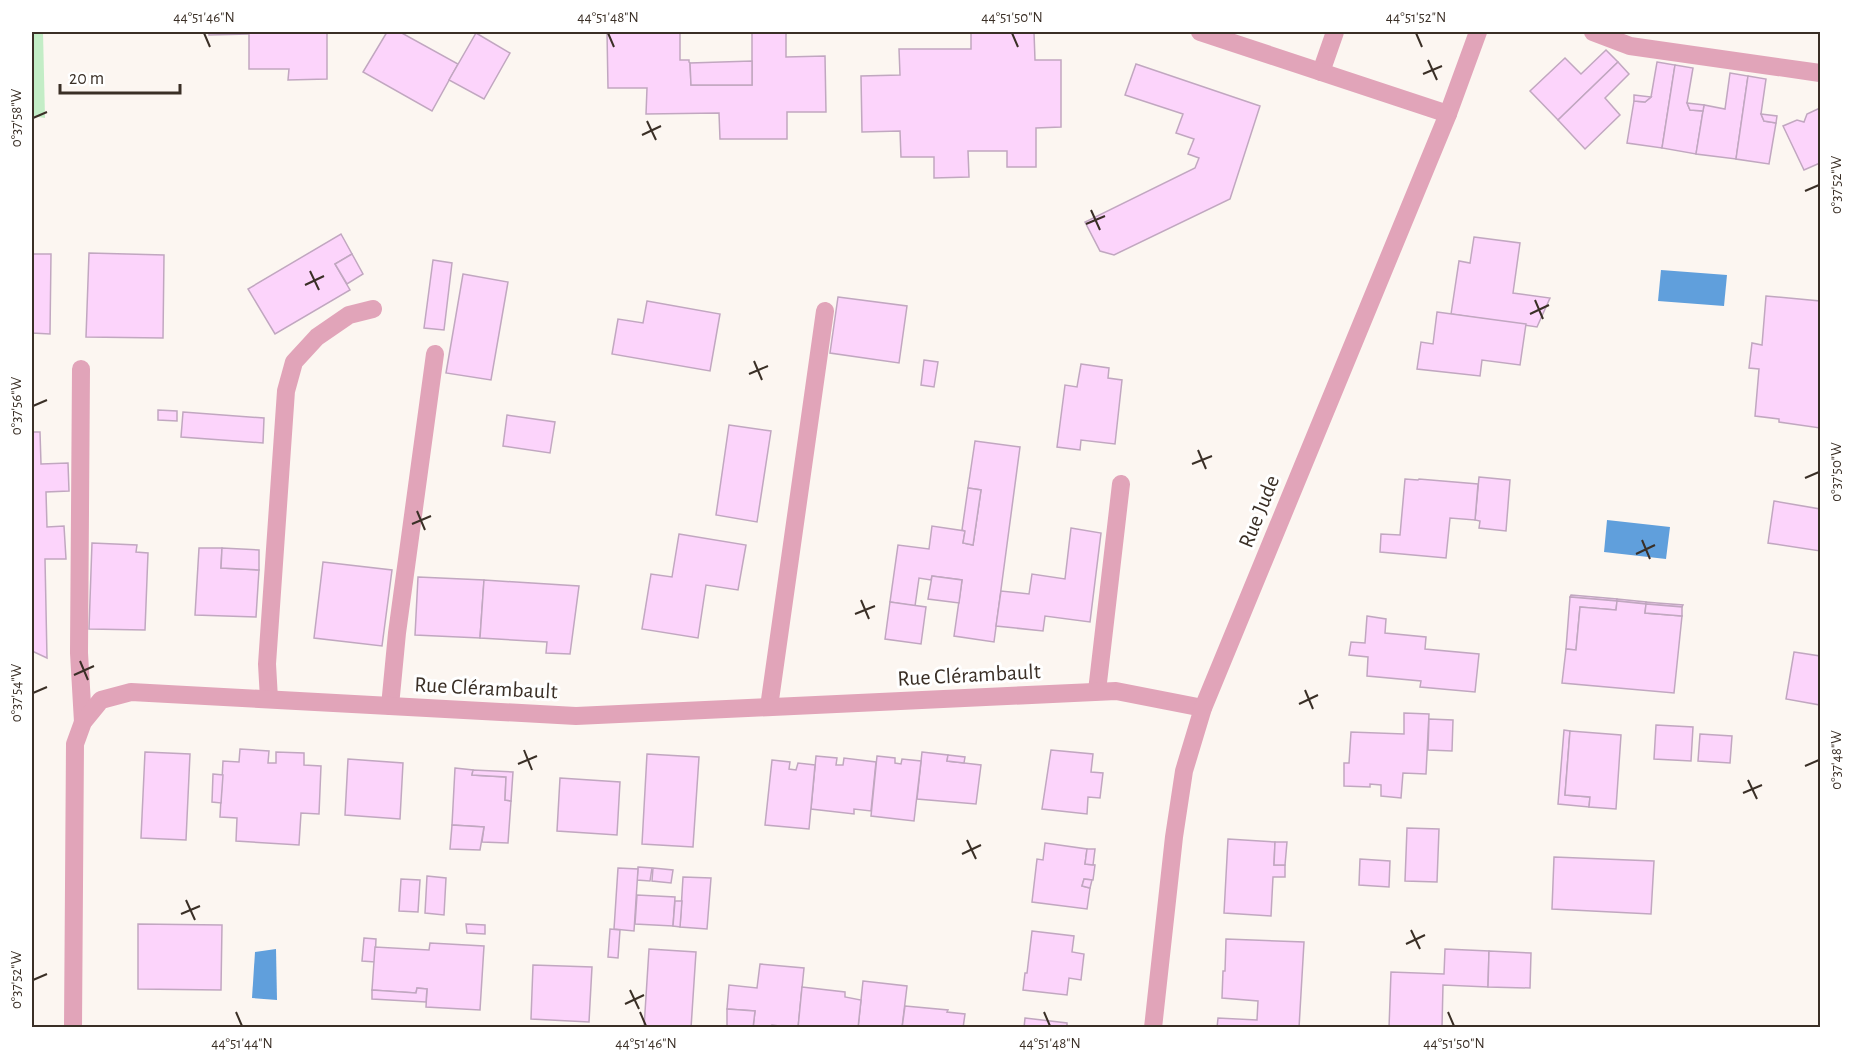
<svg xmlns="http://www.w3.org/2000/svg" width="1852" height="1059" viewBox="0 0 1852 1059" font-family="'Alegreya Sans',sans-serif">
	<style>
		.green { fill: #c3edc6 }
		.water { fill: #609fdc }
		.building { fill: #fcd4fb; stroke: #c1a7c0; stroke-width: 1.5 }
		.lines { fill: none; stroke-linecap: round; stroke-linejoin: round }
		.service { stroke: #e1a4b9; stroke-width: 18 }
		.minor { stroke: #e1a4b9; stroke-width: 18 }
		.ticks { fill: none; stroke: #3a2f26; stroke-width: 2 }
		.labels { text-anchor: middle; stroke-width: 6; stroke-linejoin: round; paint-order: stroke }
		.street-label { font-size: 22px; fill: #3a2f26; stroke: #fff }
		.neatline { fill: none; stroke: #3a2f26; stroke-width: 2 }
		.ticks-label { font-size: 15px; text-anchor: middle; fill: #3a2f26 }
	</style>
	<rect width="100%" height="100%" fill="#fcf6f1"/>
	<path class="green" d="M32,32H43L45,118L32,116Z"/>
	<g class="water">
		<path d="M1661,270L1727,275L1724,306L1658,301Z"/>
		<path d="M1607,520L1670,527L1666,559L1604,552Z"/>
		<path d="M276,949L277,1000L252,998L255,952Z"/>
	</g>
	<g class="building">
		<path d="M209,32H249V34L209,35Z"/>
		<path d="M249,32H327V79L288,80L289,69H249Z"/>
		<path d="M387,32H400L458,64L432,111L363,72Z"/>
		<path d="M607,32H680V60H689V62L690,63L691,85H752V32H786V57L825,56L826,112H787V139H720L719,113L646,114L647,88H608Z"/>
		<path d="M971,32H1034L1035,60H1061V127L1036,128V167H1007V151H968L969,177L934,178V157H901L900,131L862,132L861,76L900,75L899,49H971Z"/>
		<path d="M476,33L510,53L484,99L449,80Z"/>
		<path d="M1606,50L1618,62L1558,120L1530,91L1565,58L1581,74Z"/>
		<path d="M752,61V85H691L690,63Z"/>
		<path d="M1618,62L1629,74L1605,98L1620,115L1585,149L1558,120Z"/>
		<path d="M1657,62L1675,65L1662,148L1627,143L1634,101L1645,102L1651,97Z"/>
		<path d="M1136,64L1260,106L1230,199L1114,255L1100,251L1085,222L1195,168L1199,158L1188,154L1194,139L1176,133L1183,114L1125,95Z"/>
		<path d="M1675,65L1693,68L1687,103L1690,110L1703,111L1696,154L1662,148Z"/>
		<path d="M1730,73L1748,76L1736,159L1696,154L1704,105L1725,109Z"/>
		<path d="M1748,76L1766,79L1761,114L1764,121L1776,123L1769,164L1736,159Z"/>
		<path d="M1634,95L1651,97L1645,102L1634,101Z"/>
		<path d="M1687,103L1704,105L1703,111L1690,110Z"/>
		<path d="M1820,108V163L1804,170L1783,126L1797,120L1804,122L1807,114Z"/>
		<path d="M1761,114L1777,116L1776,123L1764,121Z"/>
		<path d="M341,234L352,254L335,264L350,290L275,334L248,289Z"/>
		<path d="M1474,237L1520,243L1513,293L1550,298L1537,327L1451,314L1459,261L1470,263Z"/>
		<path d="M89,253L164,255L163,338L86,337Z"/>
		<path d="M32,254H51L50,334L32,333Z"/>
		<path d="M352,254L363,274L347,284L335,264Z"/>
		<path d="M433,260L452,263L444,330L424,328Z"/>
		<path d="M463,274L508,282L491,380L446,373Z"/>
		<path d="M1766,296L1820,301V428L1779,422V419L1755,416L1759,369L1749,368L1752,343L1762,345Z"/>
		<path d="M838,297L907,306L899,363L830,353Z"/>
		<path d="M647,301L720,314L710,371L612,354L618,319L643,323Z"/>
		<path d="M1437,312L1526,324L1520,365L1482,360L1480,376L1417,369L1421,342L1433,344Z"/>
		<path d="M924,360L938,362L934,387L921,385Z"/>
		<path d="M1081,364L1109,368L1108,378L1122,380L1115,444L1081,440L1080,450L1057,447L1065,385L1077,387Z"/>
		<path d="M158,410L177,411V421L158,420Z"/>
		<path d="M183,412L264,418L263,443L181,437Z"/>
		<path d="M507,415L555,422L550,453L503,446Z"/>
		<path d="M729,425L771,431L757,522L716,515Z"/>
		<path d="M32,432H40L41,464L68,463L69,491L46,492L47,527L64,526L66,559H45L47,658L32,651Z"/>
		<path d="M975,441L1020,447L994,642L954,636L962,580L932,576L931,580L919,578L915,606L890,602L898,545L929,549L932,526L965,531L963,543L973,545L981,490L968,488Z"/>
		<path d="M1479,477L1510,480L1506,531L1479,528L1480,521L1475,520Z"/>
		<path d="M1405,479L1418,480L1419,479L1478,484L1475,520L1450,518L1446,558L1380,552L1381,534L1400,535Z"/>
		<path d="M968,488L981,490L973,545L963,543L965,531L962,530Z"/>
		<path d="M1774,501L1820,509V551L1768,543Z"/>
		<path d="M1071,528L1101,533L1090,622L1045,616L1043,631L996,626L1001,591L1029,594L1032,574L1065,579Z"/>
		<path d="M679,534L746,545L738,590L706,585L698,638L642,629L651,574L672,577Z"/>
		<path d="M92,543L137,545L136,552L148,553L145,630L89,629Z"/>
		<path d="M199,548H222L221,568L259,570L256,617L195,615Z"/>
		<path d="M222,548L259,550V570L221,568Z"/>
		<path d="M323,562L392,570L382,646L314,638Z"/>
		<path d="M932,576L962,580L959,603L928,599Z"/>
		<path d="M418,577L484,580L480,638L415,635Z"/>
		<path d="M484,580L579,586L570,654L546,653L547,642L480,638Z"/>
		<path d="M1571,595L1617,599V601L1570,597Z"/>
		<path d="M1570,597L1617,601L1616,610L1580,607L1576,650L1566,649Z"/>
		<path d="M1617,599L1646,602V604L1617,601Z"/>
		<path d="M1617,601L1646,604L1645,613L1682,616L1674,693L1562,683L1566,649L1576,650L1580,607L1616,610Z"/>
		<path d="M890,602L926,607L921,644L885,639Z"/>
		<path d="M1646,602L1657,603L1683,605L1682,607L1646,604Z"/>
		<path d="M1646,604L1682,607V616L1645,613Z"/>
		<path d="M1367,616L1386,619L1385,633L1426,637L1425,649L1479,654L1475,692L1420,687L1421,681L1367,676L1368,657L1349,655L1351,642L1365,643Z"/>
		<path d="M1794,652L1820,656V705L1786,699Z"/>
		<path d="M1404,713L1429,714L1426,774L1403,773L1401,798L1381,796V785L1370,784V787L1344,786V763H1349L1351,732L1404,734Z"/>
		<path d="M1429,719L1453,720L1452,751L1428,750Z"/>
		<path d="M1656,725L1693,727L1691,761L1654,759Z"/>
		<path d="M1564,730L1570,731L1565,795L1590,797L1589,807L1558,804Z"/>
		<path d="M1570,731L1621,735L1616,809L1589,807L1590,797L1565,795Z"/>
		<path d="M1700,734L1732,736L1730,763L1698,761Z"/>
		<path d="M240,749L269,751L268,763H276V752L304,753V765L321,766L319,814L301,813L299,845L236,841L237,818L220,817L223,761L239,762Z"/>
		<path d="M1051,750L1093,754L1091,772L1103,773L1100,798L1088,797L1087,814L1042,809Z"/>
		<path d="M145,752L190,754L186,840L141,838Z"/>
		<path d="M922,752L948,755L947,761L981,765L976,804L917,799Z"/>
		<path d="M647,754L699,757L693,847L642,844Z"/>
		<path d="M948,755L965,757L964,763L947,761Z"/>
		<path d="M816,756L837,758L836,765H843L844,758L876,762L871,811L854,809V814L811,809Z"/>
		<path d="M877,756L895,758V763L901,764L902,759L921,761L914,821L871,816Z"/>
		<path d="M348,759L403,763L400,819L345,815Z"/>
		<path d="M772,760L790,762L789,769L796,770L798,763L815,765L809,829L765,825Z"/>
		<path d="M455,768L473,770L472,775L506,777L505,800L511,801L508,843L482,842L484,827L452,825Z"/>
		<path d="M473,770L513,772L511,801L505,800L506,777L472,775Z"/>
		<path d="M213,774L223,775L221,803L212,802Z"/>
		<path d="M560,778L620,782L617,835L557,831Z"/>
		<path d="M452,825L484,827L480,850L450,849Z"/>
		<path d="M1407,828L1439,829L1437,882L1405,881Z"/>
		<path d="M1228,839L1275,842L1274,865H1285V877H1273L1271,916L1224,913Z"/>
		<path d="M1275,842H1287L1285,865H1274Z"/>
		<path d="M1045,843L1087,849L1085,864L1095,865L1093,880L1084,879L1082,886L1090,888L1087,909L1032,902L1037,859L1043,860Z"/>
		<path d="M1087,849H1095L1093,865L1085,864Z"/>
		<path d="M1554,857L1654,861L1651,914L1552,909Z"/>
		<path d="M1360,859L1390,861L1389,887L1359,885Z"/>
		<path d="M638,867L652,868L650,881L637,880Z"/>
		<path d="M618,868L638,869L634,931L614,929Z"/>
		<path d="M653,868L673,870L671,883L652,881Z"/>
		<path d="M427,876L446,878L444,915L425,913Z"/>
		<path d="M683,877L711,878L707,929L680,927Z"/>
		<path d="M401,879L420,880L418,912L399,911Z"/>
		<path d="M1084,879L1092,880L1090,888L1082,886Z"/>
		<path d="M637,895L675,897L673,926L635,924Z"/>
		<path d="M675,901H682L680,927L673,926Z"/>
		<path d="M138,924L222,925L221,990L138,989Z"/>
		<path d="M466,924L485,925V934L467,933Z"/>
		<path d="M610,929L620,930L618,958L608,957Z"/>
		<path d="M1032,931L1074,936L1072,952L1084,954L1081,980L1069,978L1067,995L1023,990L1025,973H1027Z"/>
		<path d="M364,938L376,939L375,962L362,961Z"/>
		<path d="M1226,939L1304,942L1299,1028H1217L1218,1018L1257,1020L1258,1001L1222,998L1223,971H1225Z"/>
		<path d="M430,943L484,946L480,1010L426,1007L427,989L417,988L416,993L372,990L375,947L429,950Z"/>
		<path d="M649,949L696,952L691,1028H644Z"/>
		<path d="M1445,949L1489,951L1488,987L1443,985L1442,1028H1389L1391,972L1444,974Z"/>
		<path d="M1489,951L1531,953L1530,988L1488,987Z"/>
		<path d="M760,964L804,968L798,1028H779V1026L772,1025V1028H753L755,1011L727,1009L729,985L757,988Z"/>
		<path d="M533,965L592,967L589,1022L531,1019Z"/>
		<path d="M863,981L907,986L902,1028H858Z"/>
		<path d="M802,987L845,992V997L861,1000L858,1028H798Z"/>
		<path d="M417,988L427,989L426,1002L372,999V990L416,993Z"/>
		<path d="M905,1006L948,1010L947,1012L965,1014L963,1028H902Z"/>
		<path d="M727,1009L755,1011L753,1028L727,1026Z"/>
		<path d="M1025,1018L1067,1023V1028H1024Z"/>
	</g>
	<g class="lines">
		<g class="service">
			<path d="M1593,32L1630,46L1820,73"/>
			<path d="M1321,72L1335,32"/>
			<path d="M1097,691L1121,484"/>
			<path d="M269,699L267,664L286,391L294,362L317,337L349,315L373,309"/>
			<path d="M390,706L397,633L435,354"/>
			<path d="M769,707L825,311"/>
		</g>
		<g class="minor">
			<path d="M1200,32L1448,114"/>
			<path d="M81,369L79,653L83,722"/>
			<path d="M73,1028L75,744L83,722L101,700L131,692L576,716L1116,691L1203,708"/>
			<path d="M1153,1028L1174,837L1184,771L1203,708L1448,114L1478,32"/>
		</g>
	</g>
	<path class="ticks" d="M204,33L210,47M608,33L614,47M1012,33L1018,47M1416,33L1422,47M1428,60L1437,80M1423,74L1442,66M33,118L47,112M647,121L656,140M642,135L661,126M1805,191L1819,185M1091,210L1100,230M1086,224L1105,216M310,271L319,290M305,285L324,276M1535,300L1543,319M1530,314L1549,305M754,361L762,380M749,374L768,366M33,406L47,400M1198,450L1206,469M1192,464L1212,456M1805,478L1819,472M417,511L425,530M412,524L431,516M1642,540L1650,559M1636,554L1655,545M861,600L869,619M855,614L875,606M80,661L88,680M74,675L94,666M1305,690L1313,709M33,693L47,687M1299,704L1318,695M524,750L532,770M518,764L537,756M1805,766L1819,760M1748,780L1757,799M1743,793L1762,785M967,840L976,859M962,854L981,845M186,900L195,920M181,914L200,906M1411,930L1420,949M1406,944L1425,935M33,980L47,974M630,990L639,1009M625,1004L644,995M236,1012L242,1026M640,1012L646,1026M1044,1012L1050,1026M1448,1012L1454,1026"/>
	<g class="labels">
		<g class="street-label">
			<text transform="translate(1258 511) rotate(-68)" y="8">Rue Jude</text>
			<text transform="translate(969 674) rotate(-3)" y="8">Rue Clérambault</text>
			<text transform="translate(486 687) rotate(3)" y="8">Rue Clérambault</text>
		</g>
	</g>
	<rect width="1852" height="1059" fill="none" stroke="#ffffff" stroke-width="66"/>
	<path d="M60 84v9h120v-9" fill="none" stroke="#3a2f26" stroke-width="3"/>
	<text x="69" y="84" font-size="18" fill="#3a2f26" stroke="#ffffff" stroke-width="4.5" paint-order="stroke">20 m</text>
	<rect x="33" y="33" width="1786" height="993" class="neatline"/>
	<g class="ticks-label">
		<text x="204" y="22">44°51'46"N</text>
		<text x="608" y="22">44°51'48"N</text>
		<text x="1012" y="22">44°51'50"N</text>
		<text x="1416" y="22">44°51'52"N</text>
		<text transform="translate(16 118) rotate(-90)" y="5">0°37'58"W</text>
		<text transform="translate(1836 185) rotate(-90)" y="5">0°37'52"W</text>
		<text transform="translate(16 406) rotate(-90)" y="5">0°37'56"W</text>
		<text transform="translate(1836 472) rotate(-90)" y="5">0°37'50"W</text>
		<text transform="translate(16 693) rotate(-90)" y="5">0°37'54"W</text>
		<text transform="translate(1836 760) rotate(-90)" y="5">0°37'48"W</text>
		<text transform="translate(16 980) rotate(-90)" y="5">0°37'52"W</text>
		<text x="242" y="1048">44°51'44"N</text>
		<text x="646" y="1048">44°51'46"N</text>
		<text x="1050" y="1048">44°51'48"N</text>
		<text x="1454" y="1048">44°51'50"N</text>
	</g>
</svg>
